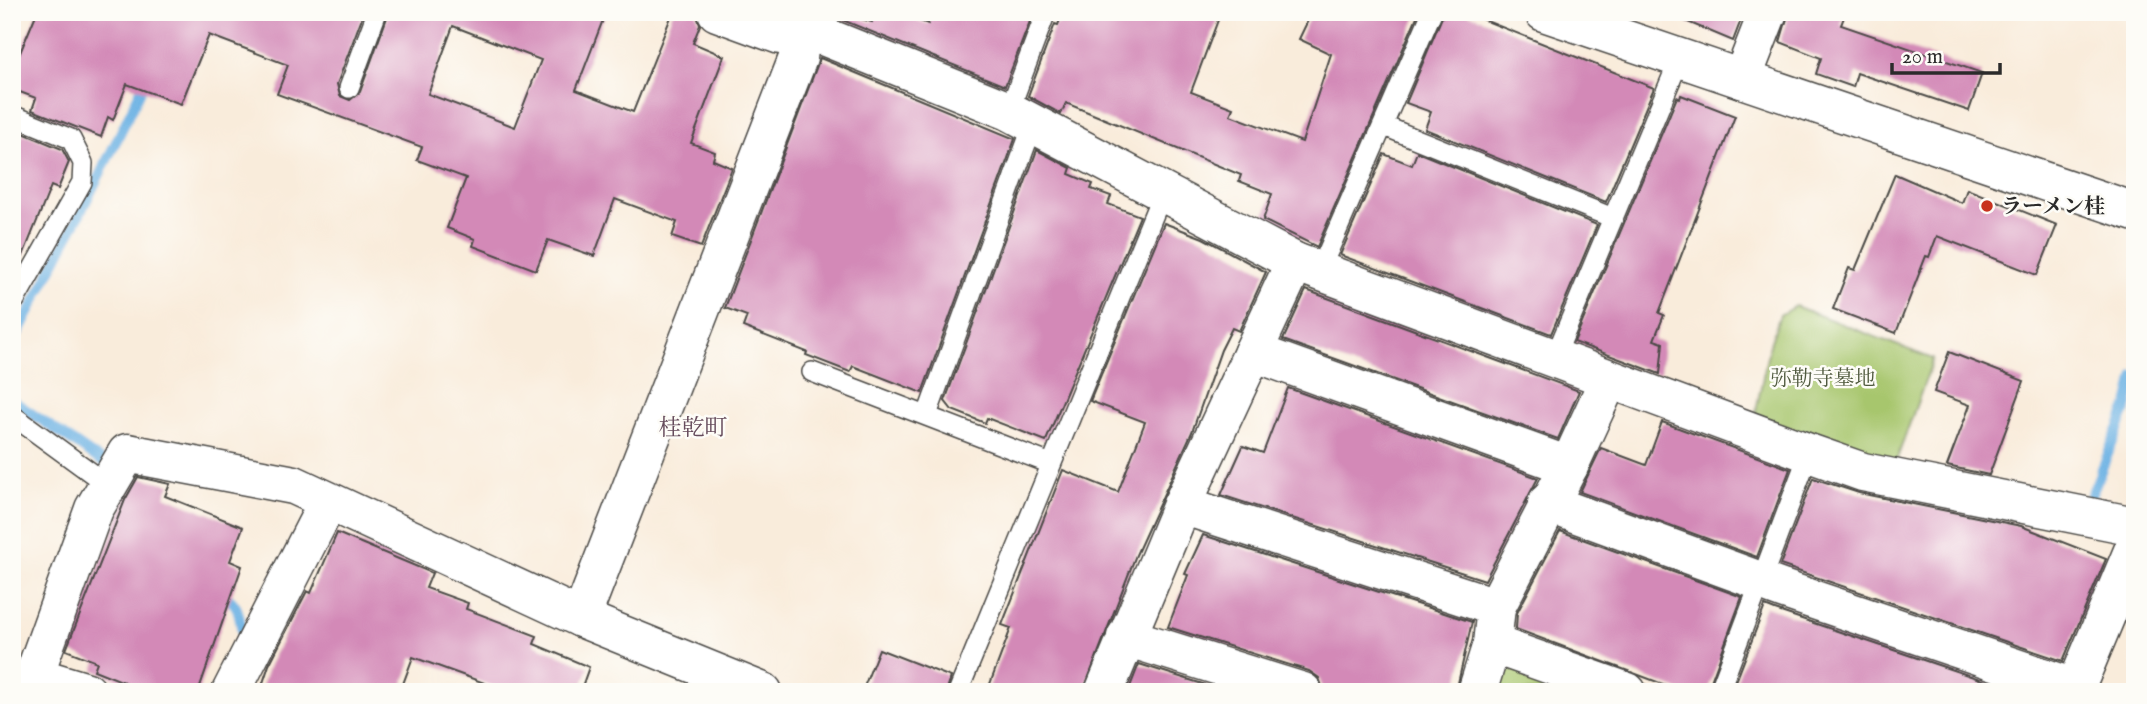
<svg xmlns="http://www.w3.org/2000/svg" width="2147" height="704" viewBox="0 0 2147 704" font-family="'IM FELL English','Noto Serif JP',serif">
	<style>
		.green { fill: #a7c66d; stroke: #69784c; stroke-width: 2 }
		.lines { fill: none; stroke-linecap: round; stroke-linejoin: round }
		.stream { stroke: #6eb3e4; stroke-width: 10 }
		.building { fill: #d389b7; fill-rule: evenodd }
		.service-casing { stroke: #4a4845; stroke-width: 22 }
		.minor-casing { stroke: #4a4845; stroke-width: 41 }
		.service { stroke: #fff; stroke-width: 19 }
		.minor { stroke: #fff; stroke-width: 38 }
		.poi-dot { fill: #c8321e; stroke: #fdfcf7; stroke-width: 2.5 }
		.labels { text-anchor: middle; stroke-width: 5; stroke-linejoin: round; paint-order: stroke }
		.poi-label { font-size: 21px; font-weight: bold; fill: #2b2b2b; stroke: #fdfcf7; text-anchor: start }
		.park-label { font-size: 21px; fill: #505a3f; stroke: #fdfcf7 }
		.neighbourhood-label { font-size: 23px; fill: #664c5c; stroke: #fdfcf7 }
	</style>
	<rect width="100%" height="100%" fill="#fdfcf7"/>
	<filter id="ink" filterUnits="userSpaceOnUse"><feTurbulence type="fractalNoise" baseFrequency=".0143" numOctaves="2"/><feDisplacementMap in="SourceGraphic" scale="14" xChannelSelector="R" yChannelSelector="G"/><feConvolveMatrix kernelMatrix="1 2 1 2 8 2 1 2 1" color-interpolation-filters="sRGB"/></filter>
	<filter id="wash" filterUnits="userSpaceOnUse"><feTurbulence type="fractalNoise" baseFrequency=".00686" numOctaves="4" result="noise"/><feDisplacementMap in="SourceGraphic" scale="28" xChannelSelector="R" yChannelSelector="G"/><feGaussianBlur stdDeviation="1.57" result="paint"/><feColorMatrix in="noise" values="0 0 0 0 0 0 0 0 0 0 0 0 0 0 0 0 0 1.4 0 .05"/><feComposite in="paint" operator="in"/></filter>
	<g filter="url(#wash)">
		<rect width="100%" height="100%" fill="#f9ecdb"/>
		<g class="green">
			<path d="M1795,306L1933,359L1895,464L1755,416L1769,347L1780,315Z"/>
			<path d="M1498,666L1572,681L1568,692H1490Z"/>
		</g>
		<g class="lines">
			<g class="stream">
				<path d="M12,345C58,257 104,169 146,79"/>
				<path d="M12,400L110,467"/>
				<path d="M2085,510L2128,405L2135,376"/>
				<path d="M219,593C239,601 239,613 242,632"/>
			</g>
		</g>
		<g id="blocks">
			<g class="building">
				<path d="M37,12H364L337,84L340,96L350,100L360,92L389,12H606L576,90L633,112L673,12H696L700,25L693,43L724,56L691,143L715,152L713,160L732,168L701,247L672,237L677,222L615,199L594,256L548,240L536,270L473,246L475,239L447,228L466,178L417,160L422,147L277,94L288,65L209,35L181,104L127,84L113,120L108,117L101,137L32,110L36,98L12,89V72ZM453,26L541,60L515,127L428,94Z"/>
				<path d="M837,12L872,22L876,12H895L928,24L932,12H1022L1032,16L1005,86L835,17Z"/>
				<path d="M1063,12H1221L1191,92L1233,108L1230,115L1302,142L1331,54L1299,39L1312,12H1419L1317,247L1263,220L1272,194L1239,181L1241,175L1066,103L1061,114L1028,96L1055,24L1058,25Z"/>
				<path d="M1444,12H1464L1654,88L1606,202L1425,129L1431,112L1406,103Z"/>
				<path d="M1664,12H1744L1733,41Z"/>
				<path d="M1789,12H1846L1841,25L1982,73L1969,111L1857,73L1853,87L1816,74L1821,58L1780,42Z"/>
				<path d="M820,58L1015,139L922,393L853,366L850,372L806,355L807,352L743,327L747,316L725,308Z"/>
				<path d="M1681,95L1735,116L1659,313L1664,315L1654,340L1663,343L1660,374L1574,342L1677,97L1680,99Z"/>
				<path d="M23,133L62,149L69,162L58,189L51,186L14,278L12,162Z"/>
				<path d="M1037,150L1071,168L1069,174L1093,184L1091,189L1111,196L1108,204L1140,216L1046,441L987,418L985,423L952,410L945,401Z"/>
				<path d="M1417,152L1597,225L1551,334L1340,255L1384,154L1412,165Z"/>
				<path d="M1895,174L1962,203L1967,189L2057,225L2037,275L1937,236L1929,257L1926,256L1896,333L1833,309L1849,268L1855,270Z"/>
				<path d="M1164,223L1203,238L1266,272L1239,331L1232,328L1221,350L1192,432L1136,555L1083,692H987L1011,628L1002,625L1063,470L1118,492L1145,422L1090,401Z"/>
				<path d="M1306,290L1579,391L1558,439L1283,340Z"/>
				<path d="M1949,352L2024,381L1989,475L1947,466L1970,405L1934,392Z"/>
				<path d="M1288,388L1538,478L1485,580L1221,495L1243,446L1263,453Z"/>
				<path d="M1662,422L1790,469L1757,557L1580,492L1601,448L1646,465Z"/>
				<path d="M138,477L170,484L165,496L243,527L230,561L242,566L198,692H149L94,670L97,662L66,650L125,500Z"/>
				<path d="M1813,478L1859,493L2021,526L2106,559L2063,661L1780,565Z"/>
				<path d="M1560,531L1742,597L1707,692H1684L1516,629L1517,613Z"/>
				<path d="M337,533L432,573L426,588L468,603L466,609L537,636L534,644L589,667L580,692H509L413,657L400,692H260L269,665L307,591L311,593Z"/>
				<path d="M1203,535L1472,622L1456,692H1324L1319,678L1309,671L1168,627L1188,575L1185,574Z"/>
				<path d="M1765,606L1775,610L2018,692H1732Z"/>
				<path d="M879,649L951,677L946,692H862Z"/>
				<path d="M1139,664L1228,692H1128Z"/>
			</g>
		</g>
	</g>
	<g filter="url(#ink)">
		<use href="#blocks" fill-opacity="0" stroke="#4a4845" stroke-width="2"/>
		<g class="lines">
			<defs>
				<g id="service">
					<path d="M349,88L377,12"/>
					<path d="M1009,111L1046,12"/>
					<path d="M12,115L71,139L83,163L82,182L15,300L12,299"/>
					<path d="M1384,126L1613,218"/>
					<path d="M1320,270L1432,12"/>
					<path d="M1554,359L1680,58"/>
					<path d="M812,372L1051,464"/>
					<path d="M12,415L108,485"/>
					<path d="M927,415L1033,125"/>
					<path d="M958,692L1163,192"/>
					<path d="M1719,692L1809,453"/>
				</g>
				<g id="minor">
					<path d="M717,12L780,35L823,36L1009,111L1295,262L1809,453L1863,472L2135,526"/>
					<path d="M1544,12L2135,212"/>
					<path d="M1742,79L1768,12"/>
					<path d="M1253,352L1569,466"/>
					<path d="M1547,503L1782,589L2075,688"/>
					<path d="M1182,505L1496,607"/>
					<path d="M581,618L798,58L803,14"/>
					<path d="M1126,637L1303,692"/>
					<path d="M1492,644L1627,692"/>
					<path d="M34,676L87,692"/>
					<path d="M28,692L94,509L127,453L294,485L581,618L763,692"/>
					<path d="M231,692L328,502"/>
					<path d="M1104,692L1182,505L1295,262"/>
					<path d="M1477,692L1492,644L1496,607L1569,466L1609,379"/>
					<path d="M2074,692L2135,546"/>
				</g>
			</defs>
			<use href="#service" class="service-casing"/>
			<use href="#minor" class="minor-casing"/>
			<use href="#service" class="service"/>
			<use href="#minor" class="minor"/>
		</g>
	</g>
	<circle class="poi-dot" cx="1987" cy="206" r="7"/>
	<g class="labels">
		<g class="poi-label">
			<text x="2001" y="213">ラーメン桂</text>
		</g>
		<g class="park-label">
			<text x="1823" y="385">弥勒寺墓地</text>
		</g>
		<g class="neighbourhood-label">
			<text x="693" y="435">桂乾町</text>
		</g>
	</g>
	<rect width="2147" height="704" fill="none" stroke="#fdfcf7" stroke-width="42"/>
	<path d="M1892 63v10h108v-10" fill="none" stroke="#2b2b2b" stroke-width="3.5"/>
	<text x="1902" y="63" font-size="21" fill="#2b2b2b" stroke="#fdfcf7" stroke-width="5" paint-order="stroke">20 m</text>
</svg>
